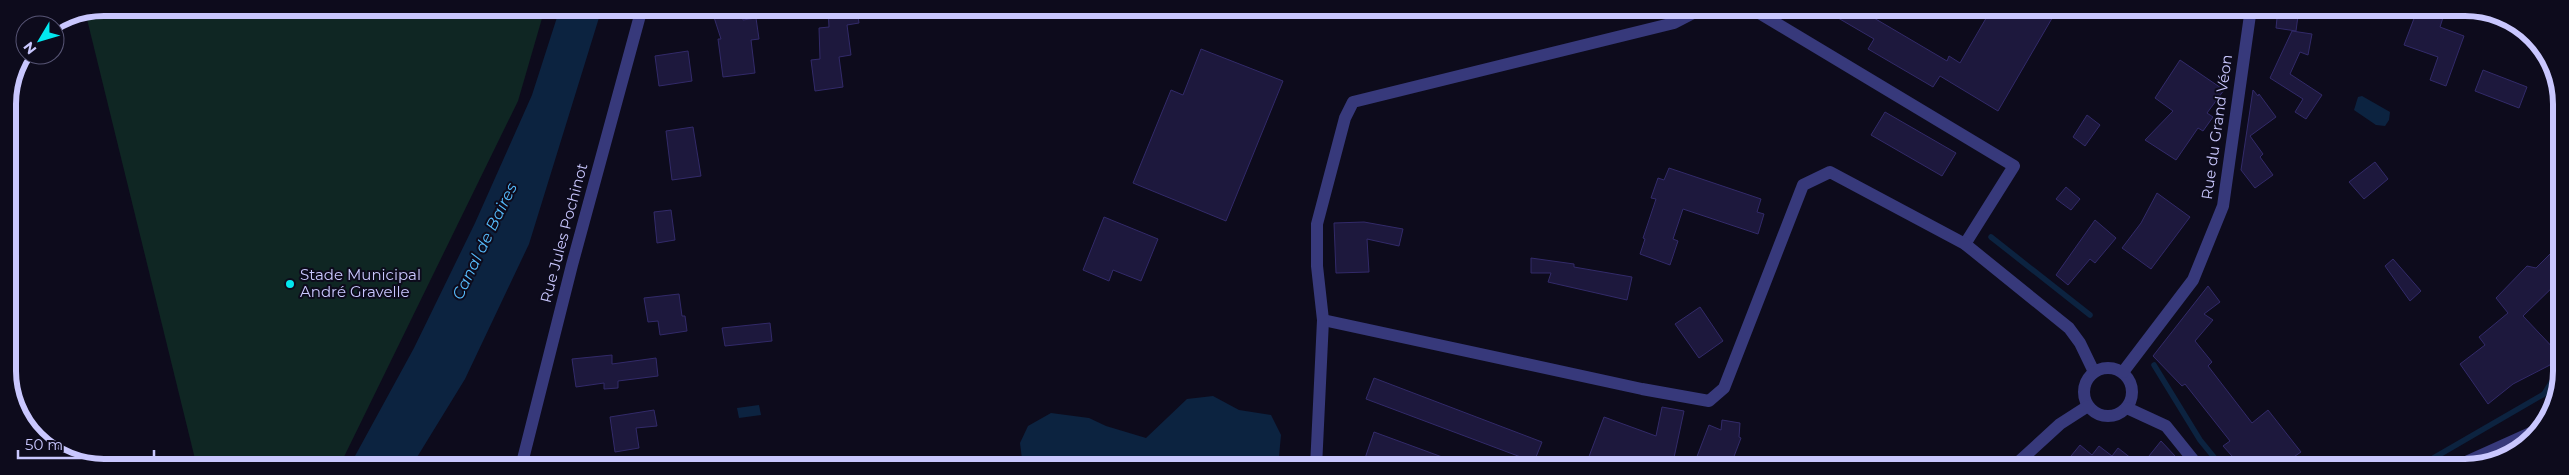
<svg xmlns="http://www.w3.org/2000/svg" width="2569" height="475" viewBox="0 0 2569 475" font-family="Montserrat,sans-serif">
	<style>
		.green { fill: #0f2623 }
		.water { fill: #0c2340 }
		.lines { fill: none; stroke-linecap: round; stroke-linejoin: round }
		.stream { stroke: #0c2340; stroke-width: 5.5 }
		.building { fill: #1d183d; stroke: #322a69 }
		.minor { stroke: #37397b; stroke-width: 12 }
		.tertiary { stroke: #37397b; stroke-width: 12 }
		.poi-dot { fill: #02e8ef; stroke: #0d0b1c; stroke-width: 2 }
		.labels { text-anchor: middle; stroke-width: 4; stroke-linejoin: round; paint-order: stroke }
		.street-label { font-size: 15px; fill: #c9c7fe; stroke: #0d0b1c }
		.poi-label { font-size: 15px; fill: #c9c7fe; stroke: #0d0b1c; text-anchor: start }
		.water-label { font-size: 16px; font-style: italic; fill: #56bcfd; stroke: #0d0b1c }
		.rim { fill: none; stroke: #c9c7fe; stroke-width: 6 }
	</style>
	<rect width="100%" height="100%" fill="#0d0b1c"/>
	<path class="green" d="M105,8H545L518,101L339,467H197L85,11Z"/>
	<g class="water">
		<path d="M560,8H602L529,244L465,379L411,467H349L414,348L475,223L532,95Z"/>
		<path d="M2362,96L2390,112L2389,120L2385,126L2376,125L2354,110L2358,97Z"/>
		<path d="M1213,396L1239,410L1271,415L1281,435L1278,467H1023L1020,443L1028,426L1051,413L1089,418L1106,426L1146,438L1187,399Z"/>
		<path d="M759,405L761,415L739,418L737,408Z"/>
	</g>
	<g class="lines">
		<g class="stream">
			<path d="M1991,237L2090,315"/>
			<path d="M2154,365L2200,440L2222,467"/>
			<path d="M2418,467L2544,394L2561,367"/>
		</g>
	</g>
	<g class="building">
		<path d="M711,8H741L743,20L756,18L759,39L751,40L755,73L723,77L718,39H721Z"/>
		<path d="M828,8H857L859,23L847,25L851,55L839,57L843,87L815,91L811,60L820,59L819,28L829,27Z"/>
		<path d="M1821,8H1857L1947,61L1949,56L1960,63L1992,8H2058L1998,111L1940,76L1933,87L1868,49L1874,39Z"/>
		<path d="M2278,8H2299L2296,31L2276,28Z"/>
		<path d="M2418,8H2446L2440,27L2464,36L2446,86L2430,80L2438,57L2404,45Z"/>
		<path d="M2292,31L2312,34L2308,55L2300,52L2290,74L2322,95L2306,119L2295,112L2303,99L2270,78Z"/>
		<path d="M1201,49L1283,81L1226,221L1133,183L1171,90L1183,95Z"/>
		<path d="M688,51L692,81L659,86L655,56Z"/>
		<path d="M2180,60L2224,90L2207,113L2213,117L2203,131L2198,128L2176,160L2145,140L2173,111L2155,98Z"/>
		<path d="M2483,70L2527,87L2519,108L2475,91Z"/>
		<path d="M2253,90L2258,96L2259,94L2276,117L2250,136L2263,154L2260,157L2273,175L2255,188L2241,170Z"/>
		<path d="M1885,112L1956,153L1942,176L1871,135Z"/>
		<path d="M2087,115L2100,125L2085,146L2073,137Z"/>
		<path d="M693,127L701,176L672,180L666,131Z"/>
		<path d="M2375,162L2388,179L2364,199L2349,182Z"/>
		<path d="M1669,168L1761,199L1757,212L1764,214L1758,234L1683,209L1673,239L1678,241L1670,265L1640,254L1645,239L1643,238L1656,199L1651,198L1658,178L1664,180Z"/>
		<path d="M2066,187L2080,199L2071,210L2056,199Z"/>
		<path d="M2157,193L2190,217L2151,269L2122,248L2141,223Z"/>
		<path d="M671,210L675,240L657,243L654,212Z"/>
		<path d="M1104,217L1158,239L1141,281L1113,270L1109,281L1083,270Z"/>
		<path d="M2095,220L2116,238L2095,263L2090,259L2068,285L2056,275Z"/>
		<path d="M1364,222L1403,229L1399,246L1367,239L1369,272L1336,273L1334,223Z"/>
		<path d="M2560,244V280L2523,316L2557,352L2550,365L2513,384L2488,404L2460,364L2485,345L2479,337L2508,313L2496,298L2527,266L2536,268Z"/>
		<path d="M1531,258L1574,264V267L1632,277L1627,300L1548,282L1551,273H1531Z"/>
		<path d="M2393,259L2421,291L2410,301L2385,266Z"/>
		<path d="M2208,286L2220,302L2204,314L2213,320L2195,341L2212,362L2208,366L2252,423L2268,410L2301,452L2279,467L2272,461L2263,467H2218L2232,456L2223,446L2230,441L2185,384L2182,386L2153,356Z"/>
		<path d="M679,294L682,316H685L687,331L660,335L658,321L648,322L644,298Z"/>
		<path d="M1700,307L1723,341L1699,358L1675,324Z"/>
		<path d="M770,323L772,341L725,346L722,328Z"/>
		<path d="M612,355V364L656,358L658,376L618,381V388L604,389V383L576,387L572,359Z"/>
		<path d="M1374,378L1542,442L1534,462L1366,399Z"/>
		<path d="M1662,407L1684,411L1672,467H1585L1604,417L1656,436Z"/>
		<path d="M654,410L657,426L636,428L639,448L615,452L610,417Z"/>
		<path d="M1722,420L1740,423L1739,437L1741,438L1730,467H1693L1709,425L1721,430Z"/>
		<path d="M1374,432L1464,465V467H1362Z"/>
		<path d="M2161,441L2175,456L2166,467H2062L2080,445L2092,455L2099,446L2112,456L2118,448L2141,466Z"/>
	</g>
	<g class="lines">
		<g class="minor">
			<path d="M1751,8L2014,166L1965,244"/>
			<path d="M1323,320L1642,389L1709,401L1724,388L1803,185L1830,172L1965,244L2069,328L2080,343L2094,372"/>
			<circle cx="2108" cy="392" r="24"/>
			<path d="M2123,372L2193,280L2223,206L2251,8"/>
			<path d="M2127,408L2166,426L2199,467"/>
			<path d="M521,467L572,265L642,8"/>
			<path d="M1316,467L1323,320L1317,266V224L1345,118L1353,102L1674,23L1703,8"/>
			<path d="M2013,467L2060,424L2088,406"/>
		</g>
		<path class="tertiary" d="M2455,467L2535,431"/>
	</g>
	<circle class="poi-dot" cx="290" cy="284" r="5"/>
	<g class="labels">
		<g class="street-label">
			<text transform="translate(2217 127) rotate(-82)" y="5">Rue du Grand Véon</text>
			<text transform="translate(564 233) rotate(-75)" y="5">Rue Jules Pochinot</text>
		</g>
		<g class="poi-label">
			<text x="300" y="280">Stade Municipal<tspan x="300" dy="17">André Gravelle</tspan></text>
		</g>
		<g class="water-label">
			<text transform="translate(484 241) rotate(-64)" y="6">Canal de Baires</text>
		</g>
	</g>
	<path d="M0 0H2569V475H0ZM104 16H2465A88 88 0 0 1 2553 104V371A88 88 0 0 1 2465 459H104A88 88 0 0 1 16 371V104A88 88 0 0 1 104 16Z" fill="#0d0b1c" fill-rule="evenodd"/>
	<path class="rim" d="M104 16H2465A88 88 0 0 1 2553 104V371A88 88 0 0 1 2465 459H104A88 88 0 0 1 16 371V104A88 88 0 0 1 104 16Z"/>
	<g transform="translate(40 40) rotate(232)"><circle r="24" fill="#0d0b1c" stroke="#585676"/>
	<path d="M0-4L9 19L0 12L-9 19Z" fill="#02e8ef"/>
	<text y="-8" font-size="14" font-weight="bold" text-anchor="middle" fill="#c9c7fe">N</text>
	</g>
	<path d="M18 450v8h136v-8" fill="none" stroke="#c9c7fe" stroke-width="2.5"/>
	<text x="25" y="450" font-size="15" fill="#c9c7fe" stroke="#0d0b1c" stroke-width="4" paint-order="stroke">50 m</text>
</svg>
